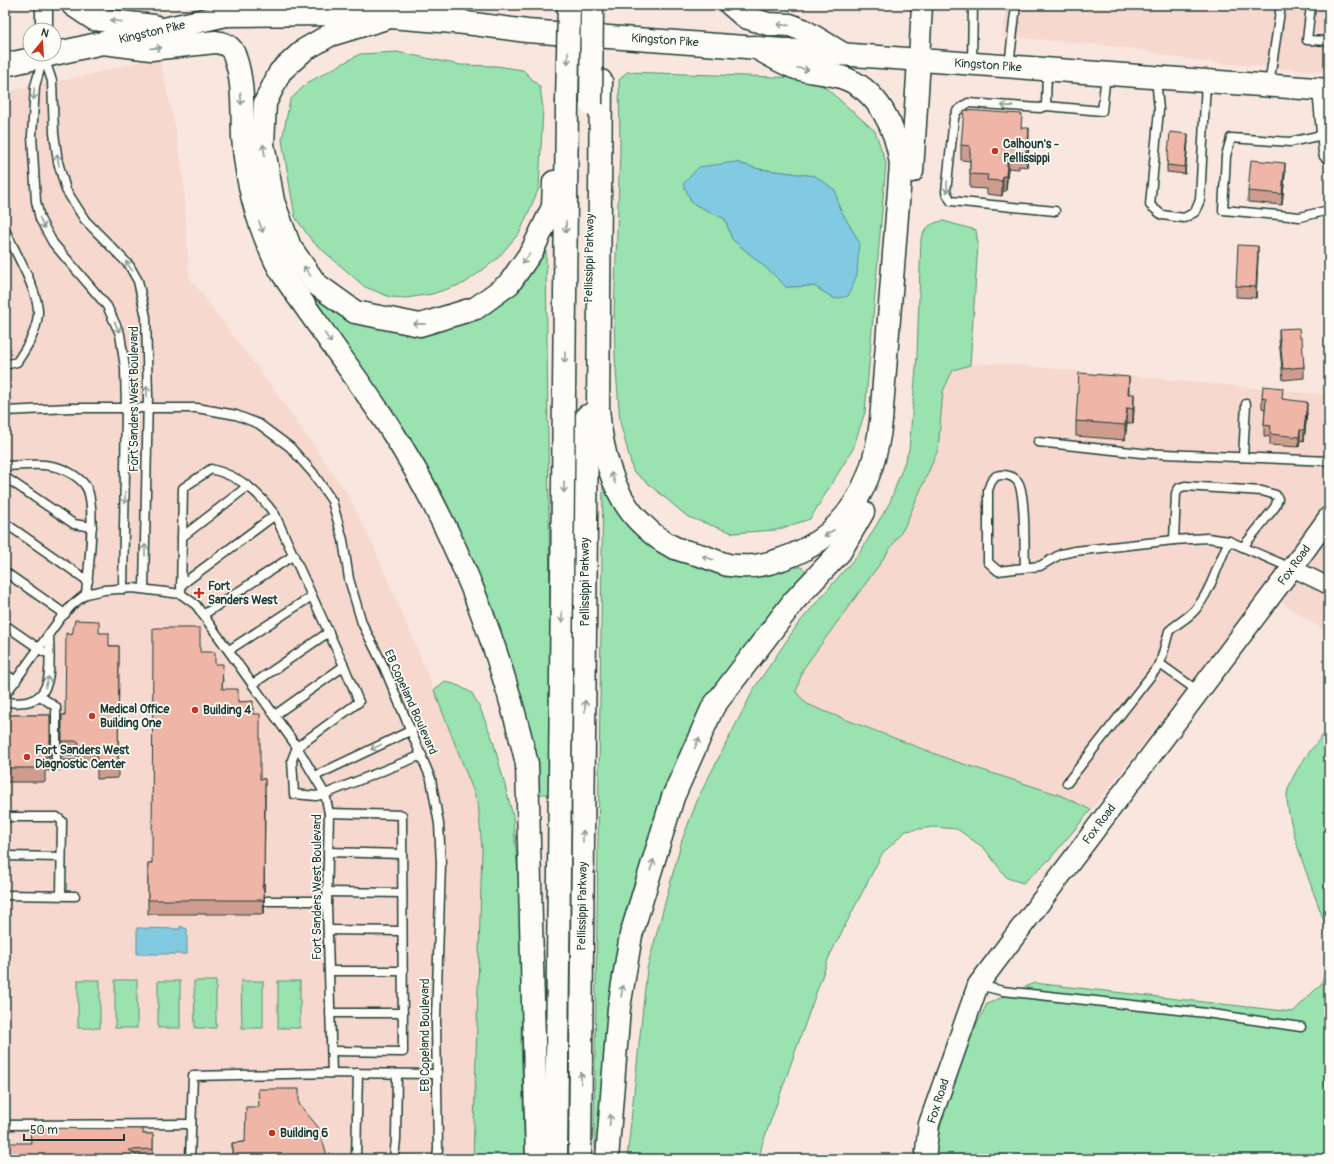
<svg xmlns="http://www.w3.org/2000/svg" width="1334" height="1164" viewBox="0 0 1334 1164" font-family="Pangolin,sans-serif">
	<style>
		.built { fill: #f6d8ce }
		.green { fill: #9ae2b0; stroke: #5c9072; fill-rule: evenodd }
		.water { fill: #81cae2; stroke: #5a929c }
		.lines { fill: none; stroke-linecap: round; stroke-linejoin: round }
		.service-casing { stroke: #1f3d34; stroke-width: 11 }
		.minor-casing { stroke: #1f3d34; stroke-width: 19 }
		.tertiary-casing { stroke: #1f3d34; stroke-width: 23 }
		.primary-casing { stroke: #1f3d34; stroke-width: 25 }
		.motorway-casing { stroke: #1f3d34; stroke-width: 25 }
		.service { stroke: #fdfcf7; stroke-width: 8 }
		.minor { stroke: #fdfcf7; stroke-width: 16 }
		.tertiary { stroke: #fdfcf7; stroke-width: 20 }
		.primary { stroke: #fdfcf7; stroke-width: 22 }
		.motorway { stroke: #fdfcf7; stroke-width: 22 }
		.motorway-bridge-casing { stroke: #1f3d34; stroke-width: 25; stroke-linecap: butt }
		.motorway-bridge { stroke: #fdfcf7; stroke-width: 22 }
		.wall { fill: #ce9d90; stroke: #1f3d34 }
		.shaded-wall { fill: #a77f76; stroke: #1f3d34 }
		.building { fill: #efb6a8; stroke: #1f3d34 }
		.oneway { stroke: #8e9c96 }
		.poi-dot { fill: #c8321e; stroke: #fdfcf7; stroke-width: 1.5 }
		.labels { text-anchor: middle; stroke-width: 3.5; stroke-linejoin: round; paint-order: stroke }
		.street-label { font-size: 12px; fill: #1f3d34; stroke: #fdfcf7 }
		.poi-label { font-size: 12px; font-weight: bold; fill: #1f3d34; stroke: #fdfcf7; text-anchor: start }
	</style>
	<rect width="100%" height="100%" fill="#f9e7df"/>
	<filter id="ink" filterUnits="userSpaceOnUse"><feTurbulence type="fractalNoise" baseFrequency=".025" numOctaves="2"/><feDisplacementMap in="SourceGraphic" scale="8" xChannelSelector="R" yChannelSelector="G"/><feConvolveMatrix kernelMatrix="1 2 1 2 8 2 1 2 1" color-interpolation-filters="sRGB"/></filter>
	<g filter="url(#ink)">
		<g class="built">
			<path d="M1006,5H1329V72L1206,62L1162,55L1140,49L1003,36Z"/>
			<path d="M159,57L175,126L184,183L189,277L278,395L347,493L371,540L416,646L452,734L478,803L482,849L473,1159H5V98L13,90L83,76Z"/>
			<path d="M995,363L1329,395V499L1307,537L1091,810L1060,795L954,761L821,710L807,704L796,692L803,669L879,565L904,528L938,450L943,391L953,370L970,365Z"/>
			<path d="M1329,536V634L1281,602Z"/>
		</g>
		<g class="green">
			<path d="M397,52L460,65L497,66L523,70L540,87L543,109L539,188L520,232L497,259L465,283L432,294L406,298L390,297L365,287L312,241L295,217L282,140L290,100L307,83L360,54Z"/>
			<path d="M627,72L804,78L825,87L875,131L886,163L865,412L853,449L810,519L776,530L733,533L688,517L633,471L620,422L615,357L614,314L620,150L619,80ZM735,162L759,169L815,176L835,190L839,207L859,242L835,299L814,286L786,287L772,273L732,239L725,219L692,203L684,184Z"/>
			<path d="M943,221L976,230L978,244L970,365L953,370L943,391L938,450L904,528L879,565L803,669L796,692L807,704L821,710L954,761L1060,795L1091,810L1049,860L1023,883L1007,878L984,848L957,829L933,827L906,831L882,854L829,957L762,1145L759,1159H627L647,969L682,840L699,796L755,687L798,624L861,551L890,502L909,450L917,356L921,238C926,227 930,223 943,221Z"/>
			<path d="M546,246L552,794H539L523,713L485,591L293,277L364,321L460,317Z"/>
			<path d="M603,486L636,531L725,571L795,567H801L807,572L705,715L634,905L602,1159H596L594,1131Z"/>
			<path d="M445,681L459,686L472,693L480,708L493,740L513,816L523,932L521,1042L525,1159H473L482,849L478,803L434,690Z"/>
			<path d="M1329,728V935C1320,908 1280,811 1288,789C1296,766 1314,746 1329,728Z"/>
			<path d="M1329,946V1159H933L943,1115L973,1031L987,1004L1034,983L1293,1012L1322,983Z"/>
			<rect x="78" y="980" width="22" height="48"/>
			<rect x="115" y="980" width="22" height="48"/>
			<rect x="158" y="981" width="22" height="47"/>
			<path d="M194,981H216V1028H195Z"/>
			<path d="M241,981H263V1028H242Z"/>
			<rect x="278" y="981" width="22" height="47"/>
		</g>
		<g class="water">
			<path d="M735,162L759,169L815,176L835,190L839,207L859,242L857,275L848,296L835,299L814,286L786,287L772,273L732,239L725,219L692,203L683,184L699,167Z"/>
			<path d="M180,926L187,929V954H137V928L180,929Z"/>
		</g>
		<g class="lines">
			<defs>
				<g id="service">
					<path d="M1311,5L1307,40L1329,41"/>
					<path d="M44,57L52,81L54,133L58,162L66,190L85,220L129,265L138,281L146,317L148,396L144,589"/>
					<path d="M43,59L35,86L32,136L36,201L40,219L53,243L107,306L120,334L125,368L126,409L123,589"/>
					<path d="M972,62L973,5"/>
					<path d="M1009,66L1016,5"/>
					<path d="M1047,70L1046,106L1102,111L1106,74"/>
					<path d="M1156,78L1159,110L1150,205L1162,215L1184,218L1195,212L1200,200L1206,81"/>
					<path d="M1269,85L1281,5"/>
					<path d="M1046,106L1040,108L968,103L957,111L954,118L946,192L951,201L1055,211"/>
					<path d="M1327,134L1290,142L1231,138L1226,156L1223,210L1300,217L1329,210"/>
					<path d="M5,230C14,250 39,292 38,313C37,332 27,347 17,362L5,365"/>
					<path d="M5,411L70,408H197L236,415L259,424L290,447L313,473L332,501L343,540L349,579L362,623L384,667L431,779L439,824L441,864L436,1020L438,1148L437,1159"/>
					<path d="M1038,442L1141,453L1329,461"/>
					<path d="M1243,457L1246,404"/>
					<path d="M5,466C20,466 37,463 51,466C62,467 78,476 85,485C98,501 88,573 86,594"/>
					<path d="M5,477L74,524L92,527"/>
					<path d="M5,523L88,581"/>
					<path d="M182,537L248,486"/>
					<path d="M1229,541L1207,538L1174,540L1176,493L1179,488L1185,486L1262,491L1276,495L1278,499L1275,507L1243,547"/>
					<path d="M1025,568C1024,550 1026,494 1018,482C1013,475 1004,474 996,476L991,482L988,490V562L998,571L1040,566L1061,554L1075,551L1174,540"/>
					<path d="M5,572L65,614"/>
					<path d="M181,585L275,515"/>
					<path d="M181,594L183,488L211,469C239,476 258,491 275,515L344,666L359,702L297,747L325,794L422,755"/>
					<path d="M203,615L294,555"/>
					<path d="M5,625L44,652"/>
					<path d="M229,650L312,596"/>
					<path d="M5,674L16,681"/>
					<path d="M253,684L329,632"/>
					<path d="M1198,691L1160,664L1169,631C1177,623 1187,619 1195,610C1211,591 1218,563 1229,541L1291,568"/>
					<path d="M5,695L59,620L71,606L86,594L104,590L133,588L181,594L196,605L297,747L292,760L294,794L316,796L325,794L329,813L327,905L332,1073"/>
					<path d="M40,696L56,707V765H77"/>
					<path d="M5,700C12,704 18,703 26,702C56,697 49,658 49,635"/>
					<path d="M275,715L344,666"/>
					<path d="M315,776L412,730"/>
					<path d="M1067,783L1160,664"/>
					<path d="M329,813L402,815L403,1052L332,1051"/>
					<path d="M5,817H57L62,821L61,895"/>
					<path d="M328,852L402,854"/>
					<path d="M5,856L61,857"/>
					<path d="M328,892L402,893"/>
					<path d="M5,895L75,896"/>
					<path d="M267,901H327"/>
					<path d="M328,930L402,931"/>
					<path d="M329,971H403"/>
					<path d="M978,985L1003,991L1206,1013L1301,1027"/>
					<path d="M330,1013H403"/>
					<path d="M5,1125L191,1124"/>
					<path d="M190,1159L193,1076L332,1073L437,1074"/>
					<path d="M356,1159L358,1073"/>
					<path d="M394,1159L396,1139L397,1074"/>
				</g>
				<g id="minor">
					<path d="M44,30V5"/>
					<path d="M1292,568L1329,586"/>
				</g>
				<g id="tertiary">
					<path d="M919,60L922,5"/>
					<path d="M1323,90L1329,153"/>
					<path d="M925,1159L929,1124L978,985L1292,568L1329,517"/>
				</g>
				<g id="primary">
					<path d="M73,5L94,19L154,26"/>
					<path d="M5,65L226,15L336,14L390,17L466,23L527,31L1329,90"/>
				</g>
				<g id="motorway">
					<path d="M429,5L466,23"/>
					<path d="M731,5L745,17L768,24L790,25L803,30L843,54"/>
					<path d="M226,15L237,5"/>
					<path d="M390,17L330,35L304,50L280,72L265,103L263,144L273,201L290,247L316,284L355,312L420,325L476,308L509,284L532,251L553,207L554,182"/>
					<path d="M103,43L151,49L215,42C225,43 232,46 235,57C244,82 242,112 243,137C246,180 257,223 276,262C284,278 297,294 307,309C334,347 362,386 388,425C456,530 499,643 527,764L537,1159"/>
					<path d="M601,81L598,408C601,447 612,496 642,524C650,532 661,541 671,546C680,551 693,553 703,556C711,559 720,563 728,565C746,568 766,565 782,559C845,538 874,485 881,421L901,164C896,129 879,89 841,77C827,73 811,72 796,68C783,64 767,53 754,47"/>
					<path d="M912,171L919,60"/>
					<path d="M556,1159L567,104"/>
					<path d="M580,1159L587,416"/>
					<path d="M607,1159L619,1008L631,935L673,797L713,707L794,601L840,552L863,512"/>
				</g>
			</defs>
			<use href="#service" class="service-casing"/>
			<use href="#minor" class="minor-casing"/>
			<use href="#tertiary" class="tertiary-casing"/>
			<use href="#primary" class="primary-casing"/>
			<use href="#motorway" class="motorway-casing"/>
			<use href="#service" class="service"/>
			<use href="#minor" class="minor"/>
			<use href="#tertiary" class="tertiary"/>
			<use href="#primary" class="primary"/>
			<use href="#motorway" class="motorway"/>
			<defs>
				<g id="motorway-bridge">
					<path d="M567,104L569,5"/>
					<path d="M591,104L592,5"/>
				</g>
			</defs>
			<use href="#motorway-bridge" class="motorway-bridge-casing"/>
			<use href="#motorway-bridge" class="motorway-bridge"/>
		</g>
		<g class="wall">
			<path d="M1022,128L1029,143L1027,167L1019,166V169L1008,168L1006,191H1003L1002,196L987,194V189L970,188V161L961,160V145Z"/>
			<path d="M1188,141L1185,174L1167,172V165Z"/>
			<path d="M1285,174L1282,205L1248,202V191Z"/>
			<path d="M1258,257L1256,298L1236,297V286Z"/>
			<path d="M1279,329L1300,338L1304,367V378L1283,380L1279,340Z"/>
			<path d="M1129,394L1134,409L1133,423H1127L1125,440L1076,436V421Z"/>
			<path d="M1262,397L1283,399L1307,413L1304,441L1300,440L1299,447L1270,445V437L1264,436V425L1265,409L1262,408Z"/>
			<path d="M99,633L109,646H119L118,778L97,779V767H82L78,756H62V715H65L72,635Z"/>
			<path d="M200,652L215,664L223,679L222,689L253,714L260,779H265L264,914H148V863H152Z"/>
			<path d="M5,715H50V756H49V771L45,770V782H5Z"/>
			<path d="M299,1104L326,1159H232V1143L245,1142L258,1107Z"/>
			<path d="M143,1134H153V1159H5L30,1143Z"/>
		</g>
		<g class="shaded-wall">
			<path d="M1029,128V143L1027,167V152Z"/>
			<path d="M1188,134V141L1185,174V167Z"/>
			<path d="M1008,153V168L1006,191V176Z"/>
			<path d="M1285,163V174L1282,205V194Z"/>
			<path d="M1003,176V191L1002,196V181Z"/>
			<path d="M1258,246V257L1256,298V287Z"/>
			<path d="M1129,377V392L1128,408V394Z"/>
			<path d="M1134,394V409L1133,423V409Z"/>
			<path d="M1307,402V413L1304,441V430Z"/>
			<path d="M1127,408V423L1125,440V425Z"/>
			<path d="M1300,430V440L1299,447V437Z"/>
			<path d="M265,794L264,914V897L262,901V886Z"/>
		</g>
		<g class="building">
			<path d="M964,110L1022,114L1021,128H1029L1027,152H1019V154L1008,153L1006,176H1003L1002,181L987,180L988,175L970,174V146L961,145Z"/>
			<path d="M1170,132L1188,134L1185,167L1167,165Z"/>
			<path d="M1251,160L1285,163L1282,194L1248,191Z"/>
			<path d="M1238,245L1258,246L1256,287L1236,286Z"/>
			<path d="M1299,328L1300,338H1302L1304,367L1283,369L1279,329Z"/>
			<path d="M1079,373L1129,377L1128,394H1134L1133,409L1127,408L1125,425L1076,421Z"/>
			<path d="M1263,386L1283,388L1282,399L1307,402L1304,430H1300L1299,437L1270,434L1271,426L1264,425L1266,398L1262,397Z"/>
			<path d="M75,620L99,621V633H109V646H119L118,764H97V753H82L78,741H62V715H65L66,633L72,635Z"/>
			<path d="M153,628H200V652H215V664H223L222,689H238V702L253,701V714H260V779H265L264,882L262,886L264,891V900H148V863H152Z"/>
			<path d="M5,715H50V741H49V756H45V768H5Z"/>
			<path d="M258,1089H299V1104L318,1127L326,1152V1159H235L232,1143L245,1142L246,1107H259Z"/>
			<path d="M30,1128L143,1129V1134H153V1149L129,1150L141,1159H5V1143H31Z"/>
		</g>
		<defs><path id="oneway-shaft" d="M-6 0H5M1.5-3L5.5 0L1.5 3" fill="none" stroke-width="1.6" stroke-linecap="round" stroke-linejoin="round"/></defs>
		<g class="oneway">
			<use href="#oneway-shaft" transform="translate(116 21) rotate(-173)"/>
			<use href="#oneway-shaft" transform="translate(783 25) rotate(-176)"/>
			<use href="#oneway-shaft" transform="translate(156 48) rotate(-4)"/>
			<use href="#oneway-shaft" transform="translate(568 58) rotate(91)"/>
			<use href="#oneway-shaft" transform="translate(803 69) rotate(12)"/>
			<use href="#oneway-shaft" transform="translate(34 94) rotate(93)"/>
			<use href="#oneway-shaft" transform="translate(241 99) rotate(86)"/>
			<use href="#oneway-shaft" transform="translate(1007 106) rotate(-176)"/>
			<use href="#oneway-shaft" transform="translate(264 150) rotate(-99)"/>
			<use href="#oneway-shaft" transform="translate(58 160) rotate(-100)"/>
			<use href="#oneway-shaft" transform="translate(947 187) rotate(91)"/>
			<use href="#oneway-shaft" transform="translate(42 223) rotate(67)"/>
			<use href="#oneway-shaft" transform="translate(261 227) rotate(71)"/>
			<use href="#oneway-shaft" transform="translate(566 227) rotate(91)"/>
			<use href="#oneway-shaft" transform="translate(526 259) rotate(125)"/>
			<use href="#oneway-shaft" transform="translate(129 266) rotate(-125)"/>
			<use href="#oneway-shaft" transform="translate(307 271) rotate(-125)"/>
			<use href="#oneway-shaft" transform="translate(419 324) rotate(179)"/>
			<use href="#oneway-shaft" transform="translate(117 327) rotate(65)"/>
			<use href="#oneway-shaft" transform="translate(328 338) rotate(55)"/>
			<use href="#oneway-shaft" transform="translate(565 357) rotate(91)"/>
			<use href="#oneway-shaft" transform="translate(147 392) rotate(-90)"/>
			<use href="#oneway-shaft" transform="translate(613 478) rotate(-112)"/>
			<use href="#oneway-shaft" transform="translate(564 487) rotate(91)"/>
			<use href="#oneway-shaft" transform="translate(125 498) rotate(91)"/>
			<use href="#oneway-shaft" transform="translate(829 533) rotate(147)"/>
			<use href="#oneway-shaft" transform="translate(145 550) rotate(-90)"/>
			<use href="#oneway-shaft" transform="translate(708 558) rotate(-162)"/>
			<use href="#oneway-shaft" transform="translate(562 617) rotate(91)"/>
			<use href="#oneway-shaft" transform="translate(47 682) rotate(-72)"/>
			<use href="#oneway-shaft" transform="translate(585 706) rotate(-89)"/>
			<use href="#oneway-shaft" transform="translate(697 743) rotate(-66)"/>
			<use href="#oneway-shaft" transform="translate(376 747) rotate(154)"/>
			<use href="#oneway-shaft" transform="translate(583 836) rotate(-89)"/>
			<use href="#oneway-shaft" transform="translate(652 865) rotate(-73)"/>
			<use href="#oneway-shaft" transform="translate(622 991) rotate(-81)"/>
			<use href="#oneway-shaft" transform="translate(581 1078) rotate(-89)"/>
			<use href="#oneway-shaft" transform="translate(610 1120) rotate(-85)"/>
		</g>
	</g>
	<g class="poi-dot">
		<circle cx="995" cy="151" r="4"/>
		<path d="M197 587h4v4h4v4h-4v4h-4v-4h-4v-4h4z"/>
		<circle cx="195" cy="710" r="4"/>
		<circle cx="92" cy="716" r="4"/>
		<circle cx="27" cy="757" r="4"/>
		<circle cx="272" cy="1133" r="4"/>
	</g>
	<g class="labels">
		<g class="street-label">
			<text transform="translate(152 32) rotate(-13)" y="4">Kingston Pike</text>
			<text transform="translate(665 40) rotate(4)" y="4">Kingston Pike</text>
			<text transform="translate(988 65) rotate(4)" y="4">Kingston Pike</text>
			<text transform="translate(589 258) rotate(-89)" y="4">Pellissippi Parkway</text>
			<text transform="translate(134 399) rotate(-90)" y="4">Fort Sanders West Boulevard</text>
			<text transform="translate(1294 565) rotate(-54)" y="4">Fox Road</text>
			<text transform="translate(585 582) rotate(-90)" y="4">Pellissippi Parkway</text>
			<text transform="translate(411 702) rotate(66)" y="4">EB Copeland Boulevard</text>
			<text transform="translate(1099 824) rotate(-53)" y="4">Fox Road</text>
			<text transform="translate(317 887) rotate(-90)" y="4">Fort Sanders West Boulevard</text>
			<text transform="translate(582 906) rotate(-89)" y="4">Pellissippi Parkway</text>
			<text transform="translate(425 1035) rotate(-90)" y="4">EB Copeland Boulevard</text>
			<text transform="translate(938 1101) rotate(-72)" y="4">Fox Road</text>
		</g>
		<g class="poi-label">
			<text x="1003" y="148">Calhoun's -<tspan x="1003" dy="14">Pellissippi</tspan></text>
			<text x="208" y="590">Fort<tspan x="208" dy="14">Sanders West</tspan></text>
			<text x="100" y="713">Medical Office<tspan x="100" dy="14">Building One</tspan></text>
			<text x="203" y="714">Building 4</text>
			<text x="35" y="754">Fort Sanders West<tspan x="35" dy="14">Diagnostic Center</tspan></text>
			<text x="280" y="1137">Building 6</text>
		</g>
	</g>
	<rect width="1334" height="1164" fill="none" stroke="#fdfcf7" stroke-width="20"/>
	<rect x="10" y="10" width="1314" height="1144" fill="none" stroke="#1f3d34" stroke-width="1.5" filter="url(#ink)"/>
	<g transform="translate(42 42) rotate(18)"><circle r="19" fill="#fdfcf7" stroke="#a4b0a9"/>
	<path d="M0-3L7 15L0 10L-7 15Z" fill="#c8321e"/>
	<text y="-6" font-size="11" font-weight="bold" text-anchor="middle" fill="#1f3d34">N</text>
	</g>
	<path d="M24 1134v6h100v-6" fill="none" stroke="#1f3d34" stroke-width="2"/>
	<text x="30" y="1134" font-size="12" fill="#1f3d34" stroke="#fdfcf7" stroke-width="3" paint-order="stroke">50 m</text>
</svg>
